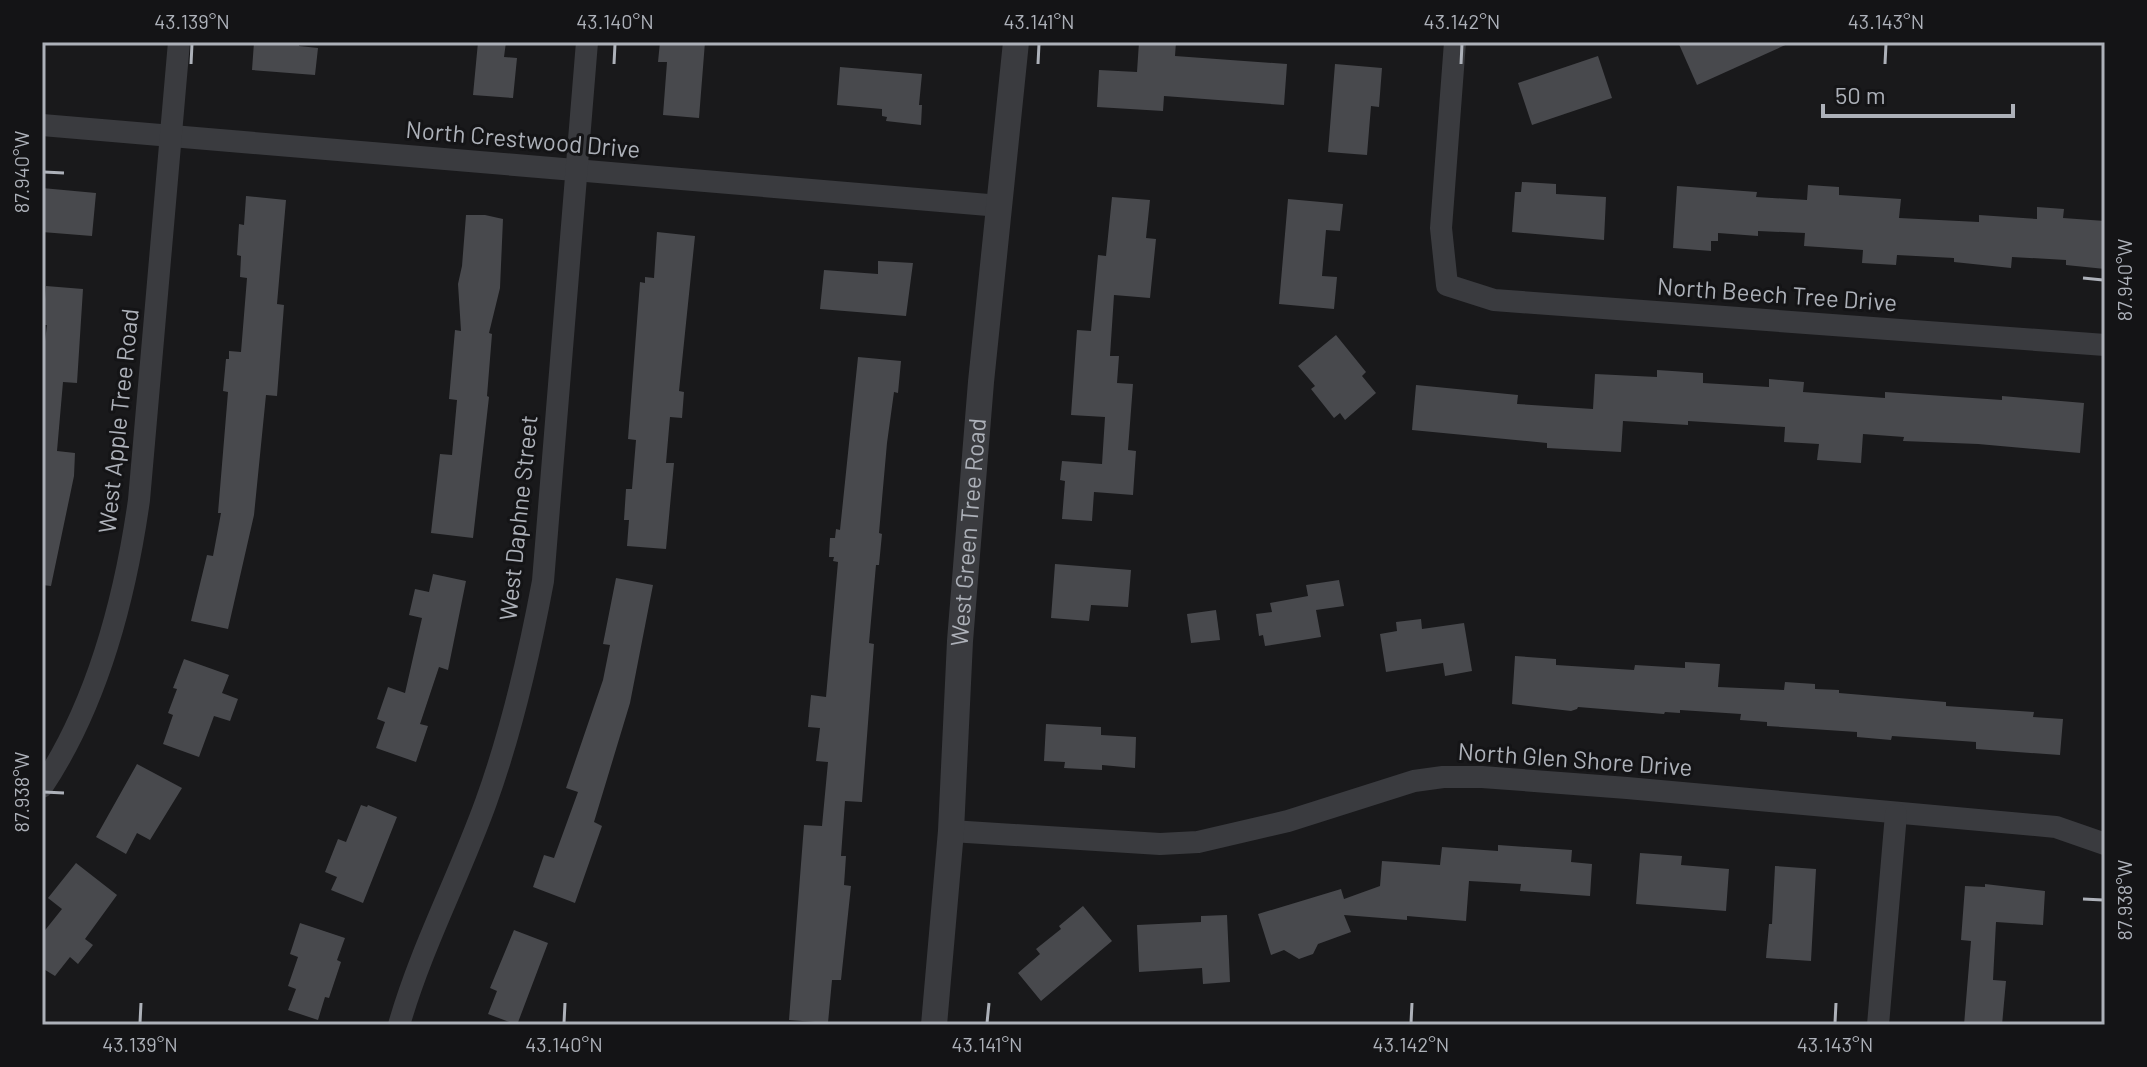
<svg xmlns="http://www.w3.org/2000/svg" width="2147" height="1067" viewBox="0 0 2147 1067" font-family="Barlow,sans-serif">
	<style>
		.building { fill: #48494d }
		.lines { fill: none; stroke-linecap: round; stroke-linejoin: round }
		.minor { stroke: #3a3b3f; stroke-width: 22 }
		.tertiary { stroke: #3a3b3f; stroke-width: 26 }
		.ticks { fill: none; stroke: #adb1b9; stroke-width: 3 }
		.labels { text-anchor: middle; stroke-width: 6; stroke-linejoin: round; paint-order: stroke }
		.street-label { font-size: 24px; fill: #adb1b9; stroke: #141416 }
		.neatline { fill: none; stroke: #adb1b9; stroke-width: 3 }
		.ticks-label { font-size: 20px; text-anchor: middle; fill: #adb1b9 }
	</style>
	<rect width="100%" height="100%" fill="#19191b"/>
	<g class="building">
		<path d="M254,42H299V46L318,48L315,75L252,70Z"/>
		<path d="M478,42H506L504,57L517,58L513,98L473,95Z"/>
		<path d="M660,42H705L699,118L663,115L667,62H658Z"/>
		<path d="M1139,42H1176L1175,56L1287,64L1284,105L1164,96L1163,111L1097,107L1099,70L1137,72Z"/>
		<path d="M1678,42H1792L1697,85Z"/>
		<path d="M1598,56L1612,98L1532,125L1518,83Z"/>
		<path d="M1335,64L1382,68L1379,107L1371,106L1367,155L1328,152Z"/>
		<path d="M840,67L922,74L919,105H922L921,125L886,121L887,117L882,116V109L837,105Z"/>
		<path d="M1522,182L1556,184V194L1606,197L1604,240L1512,232L1515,192H1521Z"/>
		<path d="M1808,185L1839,187V195L1901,199L1899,218L1979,222V215L2037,219V207L2064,209L2063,218L2105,221V269L2066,265V260L2012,257L2011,268L1954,262V258L1897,255L1896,265L1862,263L1863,250L1804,246L1805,233L1758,231V236L1718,233V241H1711V251L1673,248L1677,186L1757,192L1756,197L1807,200Z"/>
		<path d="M42,188L96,193L92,236L42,232Z"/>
		<path d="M246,196L286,200L277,304L284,305L277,396L266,395L254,515L228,629L191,621L207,555L213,556L221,513H218L228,392L223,391L226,359H229V351L241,352L247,278L240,277L241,256L237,255L239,224L244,225Z"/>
		<path d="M1112,197L1150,200L1146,238L1156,239L1150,298L1114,295L1110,356H1119L1117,383L1133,384L1128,450L1136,451L1133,495L1094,492L1092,521L1062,519L1065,481L1060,480L1062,461L1102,464L1105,417L1071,415L1077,330L1091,331L1098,255L1106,256Z"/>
		<path d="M1288,199L1343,204L1340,231L1326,230L1322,276L1337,277L1334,309L1279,304Z"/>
		<path d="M466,215H485L503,219L500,288L489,333L492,334L487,396L489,397L473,538L431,533L440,454L452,455L457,400L449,399L455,330L461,331L458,284L462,266Z"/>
		<path d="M657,232L695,236L679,391L684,392L682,418L670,417L666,463H674L666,549L627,546L629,520H624L626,489H632L636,440L628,439L640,282L645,283V277L654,278Z"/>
		<path d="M878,261L913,263L906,316L820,309L824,270L878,274Z"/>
		<path d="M46,286L83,289L77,383L63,382L57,451L75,453L74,476L51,586L42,585V365L47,325H43Z"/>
		<path d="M1336,335L1366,372L1362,376L1376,393L1345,420L1340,413L1334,418L1311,389L1315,386L1298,366Z"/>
		<path d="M858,357L901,361L898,393L894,392L887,443L879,533L882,534L879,565H876L869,643L874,644L862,802L845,801L841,856H846L844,885L851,886L841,980H832L828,1023L789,1020L804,825L822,826L828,762L816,761L820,728L808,727L811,695L826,697L838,562L833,561L834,557H829L830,538H835L836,529L840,530Z"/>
		<path d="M1657,370L1703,373V383L1769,387V379L1804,382L1803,392L1885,398V392L2002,400V396L2084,403L2080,453L1978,444L1903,441L1904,437L1863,434L1861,463L1817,460L1819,444L1784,442L1785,427L1688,421V425L1623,421L1621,452L1547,448V443L1412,430L1416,385L1518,395L1517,404L1593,409L1595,374L1657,377Z"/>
		<path d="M1055,564L1131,570L1128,607L1091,605L1089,621L1051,618Z"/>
		<path d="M433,574L466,581L448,670L439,667L420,724L428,726L416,762L376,748L385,722L377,719L388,687L405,693L422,618L409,615L415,589L429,592Z"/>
		<path d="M616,578L653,585L630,703L594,822L602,826L575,903L533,887L544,855L554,858L578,792L566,788L603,680L610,645L603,644Z"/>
		<path d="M1339,580L1344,606L1316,610L1321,637L1265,646L1263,635L1259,636L1256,614L1272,612L1270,603L1308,596L1306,585Z"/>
		<path d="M1216,610L1220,640L1191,643L1187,614Z"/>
		<path d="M1421,619L1422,629L1464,623L1472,671L1445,676L1443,663L1386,672L1380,634L1397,631L1396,622Z"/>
		<path d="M1515,656L1556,659V665L1634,670L1635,665L1685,668V662L1720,664L1718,687L1784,690L1785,682L1815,684V689L1839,690V693L1946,702V706L2034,712L2033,717L2063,719L2060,755L1976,749V742L1892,736L1891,740L1857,737V732L1767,726V722L1740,720L1741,714L1680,710V713L1665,712L1664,714L1578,707L1577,709L1571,711L1512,704Z"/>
		<path d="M184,659L229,675L222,693L238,699L230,721L214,716L199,757L163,744L173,715L168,713L177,689L173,688Z"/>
		<path d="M1046,724L1101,727V735L1136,737L1135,768L1102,765V770L1064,768L1065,762L1044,761Z"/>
		<path d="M137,764L182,788L150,840L137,833L126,854L96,837Z"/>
		<path d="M361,805L367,807L368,805L397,817L363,903L331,890L337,877L325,872L338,839L346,842Z"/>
		<path d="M1498,845L1572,850L1571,862L1592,864L1590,896L1520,891L1521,884L1469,881L1466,921L1407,916V920L1344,915L1351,932L1318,944L1313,954L1299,959L1284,950L1271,955L1258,914L1341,889L1344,899L1380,886L1382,861L1440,865L1442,847L1498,851Z"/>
		<path d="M1640,853L1682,856L1681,865L1729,869L1726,911L1636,904Z"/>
		<path d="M76,863L117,895L85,939L93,945L78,964L70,957L55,976L42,968V934L62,909L48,898Z"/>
		<path d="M1775,866L1816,869L1811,961L1766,958L1769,924H1772Z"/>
		<path d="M1985,884L2045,891L2043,925L1996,922L1993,980L2006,981L2002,1025H1964L1971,941L1961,940L1965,886L1985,887Z"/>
		<path d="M1083,906L1112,941L1041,1001L1018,973L1040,954L1036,949L1061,929L1059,926Z"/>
		<path d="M1227,915L1230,982L1203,984L1202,968L1139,972L1137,925L1201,922V916Z"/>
		<path d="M300,923L345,938L337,960L341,962L329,998L325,997L318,1020L288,1010L296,989L288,986L298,957L290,954Z"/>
		<path d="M514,930L548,943L517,1025L488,1014L497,991L490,988Z"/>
	</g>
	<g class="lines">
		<g class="minor">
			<path d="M1455,42L1441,228L1447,285L1494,300L2105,345"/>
			<path d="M42,125L1000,206"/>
			<path d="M42,787C98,703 125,599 139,500L179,42"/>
			<path d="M951,831L1160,844L1198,842L1288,821L1414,781L1443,777H1482L1627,788L2056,827L2105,844"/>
			<path d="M399,1025C421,948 459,877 486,802C512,730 529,656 543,581L587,42"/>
			<path d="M1878,1025L1896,814"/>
		</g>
		<path class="tertiary" id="s1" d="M934,1025L951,831L960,641L981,382L1016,42"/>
	</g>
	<path class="ticks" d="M191,64L192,44M614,64L615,44M1038,64L1039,44M1461,64L1462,44M1885,64L1886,44M44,172L64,173M2083,278L2103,280M44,792L64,793M2083,899L2103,900M140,1023L141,1003M564,1023L565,1003M987,1023L989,1003M1411,1023L1412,1003M1835,1023L1836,1003"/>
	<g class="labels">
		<g class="street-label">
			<text transform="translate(523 140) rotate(5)" y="8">North Crestwood Drive</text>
			<text transform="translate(1777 295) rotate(4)" y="8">North Beech Tree Drive</text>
			<text transform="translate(119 421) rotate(-84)" y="8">West Apple Tree Road</text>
			<text transform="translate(519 518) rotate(-84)" y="8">West Daphne Street</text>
			<text dy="8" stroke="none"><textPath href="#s1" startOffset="494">West Green Tree Road</textPath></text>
			<text transform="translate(1575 760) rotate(4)" y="8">North Glen Shore Drive</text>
		</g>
	</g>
	<rect width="2147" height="1067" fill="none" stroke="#141416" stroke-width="88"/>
	<path d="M1823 104v12h190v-12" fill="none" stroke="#adb1b9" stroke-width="4"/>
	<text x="1835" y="104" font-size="24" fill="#adb1b9" stroke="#141416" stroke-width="6" paint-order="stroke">50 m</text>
	<rect x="44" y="44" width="2059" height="979" class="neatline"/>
	<g class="ticks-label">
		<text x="192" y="29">43.139°N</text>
		<text x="615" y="29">43.140°N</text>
		<text x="1039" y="29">43.141°N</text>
		<text x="1462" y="29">43.142°N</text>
		<text x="1886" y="29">43.143°N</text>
		<text transform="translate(22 172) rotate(-90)" y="7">87.940°W</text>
		<text transform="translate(2125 280) rotate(-90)" y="7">87.940°W</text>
		<text transform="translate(22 792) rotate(-90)" y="7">87.938°W</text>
		<text transform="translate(2125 900) rotate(-90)" y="7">87.938°W</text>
		<text x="140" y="1052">43.139°N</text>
		<text x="564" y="1052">43.140°N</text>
		<text x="987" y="1052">43.141°N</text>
		<text x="1411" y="1052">43.142°N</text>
		<text x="1835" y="1052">43.143°N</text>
	</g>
</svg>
